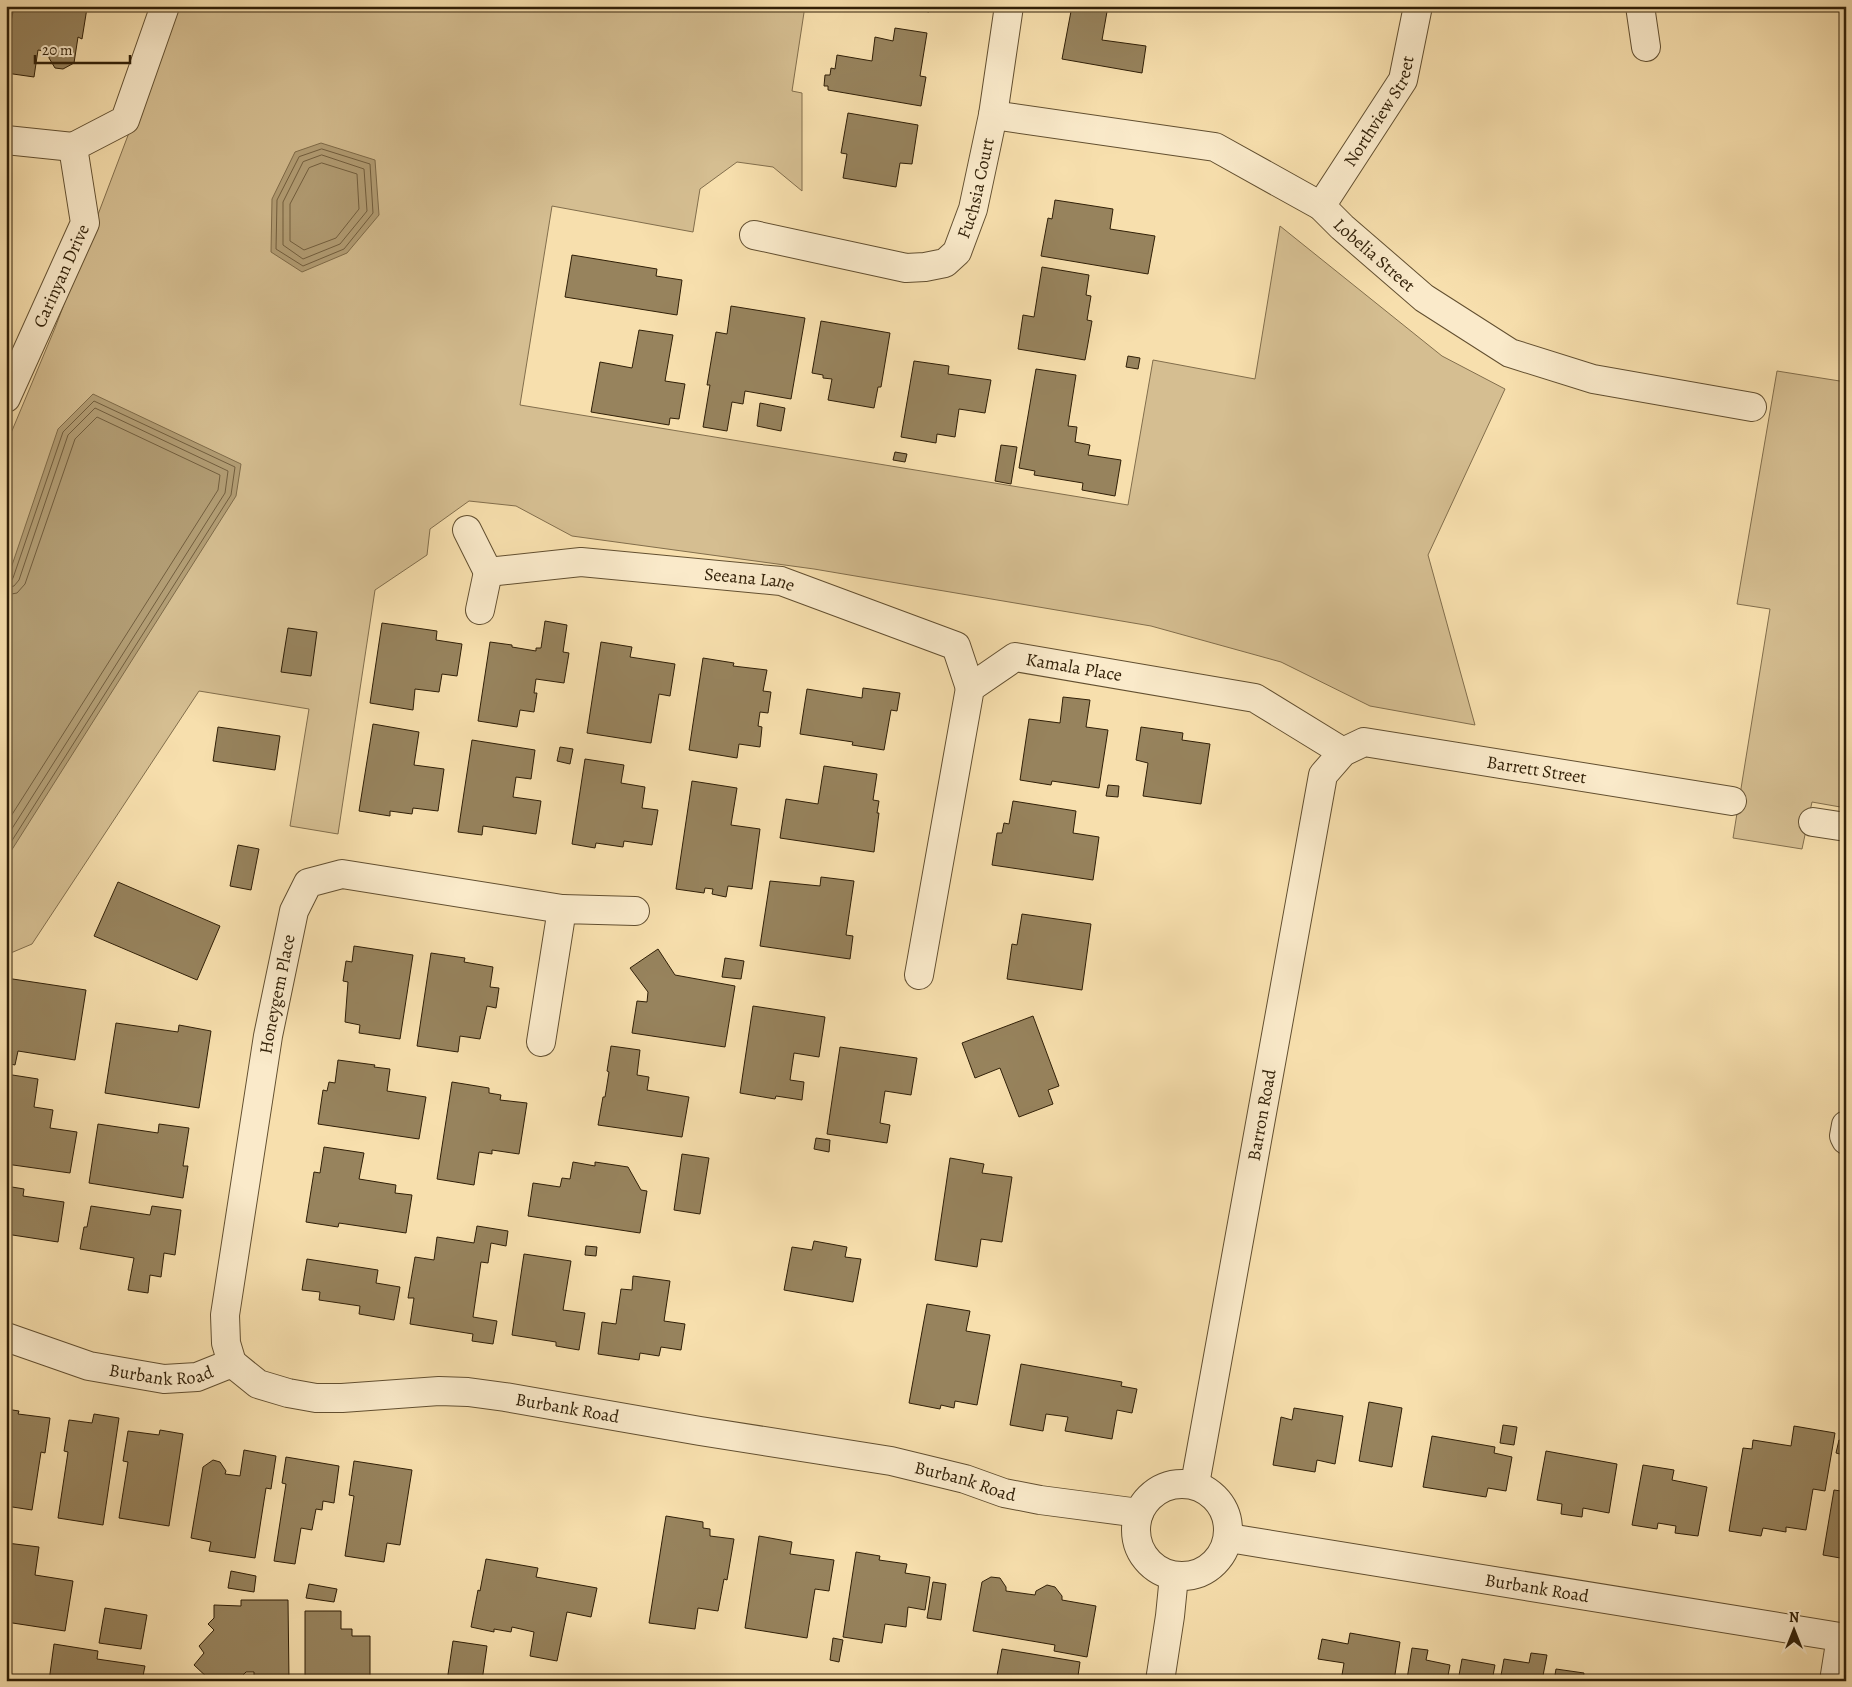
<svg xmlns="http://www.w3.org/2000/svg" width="1852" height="1687" viewBox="0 0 1852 1687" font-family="Alegreya,serif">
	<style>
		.green { fill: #d5be91; stroke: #826e4c }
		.water { fill: #b39e75; stroke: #7f6b49 }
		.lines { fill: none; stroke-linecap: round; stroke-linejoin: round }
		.shore { stroke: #725e3e; stroke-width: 1 }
		.building { fill: #97835d; stroke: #301f07 }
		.minor-casing { stroke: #624f30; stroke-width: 30 }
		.minor { stroke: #faeaca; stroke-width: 28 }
		.labels { text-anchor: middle; stroke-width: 5; stroke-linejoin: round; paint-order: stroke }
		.street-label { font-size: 18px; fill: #301f07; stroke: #faeaca }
	</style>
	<rect width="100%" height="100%" fill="#f7dfad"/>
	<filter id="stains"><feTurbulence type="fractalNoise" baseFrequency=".004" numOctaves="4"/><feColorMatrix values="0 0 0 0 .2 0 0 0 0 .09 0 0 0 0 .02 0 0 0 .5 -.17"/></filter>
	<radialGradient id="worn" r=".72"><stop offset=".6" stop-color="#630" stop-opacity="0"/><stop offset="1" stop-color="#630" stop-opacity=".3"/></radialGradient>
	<g class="green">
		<path d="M177,6H805L792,91L802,93V191L773,167L737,162L700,189L693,232L552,206L520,405L1128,505L1153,360L1255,379L1280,226L1442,356L1505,389L1428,555L1475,725L1370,706L1281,662L1151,626L814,569L572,536L516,506L469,501L430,529L427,555L375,590L338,834L290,826L309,709L199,691L32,944L6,955V445L55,328Z"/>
		<path d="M1777,371L1846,382V808L1812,802L1802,849L1733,838L1770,609L1737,604Z"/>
	</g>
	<g class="water">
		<path d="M321,143L375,160L379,215L347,253L302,272L271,252L272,199L295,152Z"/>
		<path d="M93,394L241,464L236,496L6,859V583L58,429Z"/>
	</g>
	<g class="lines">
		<g class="shore">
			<path d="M322,149L370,164L373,213L344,249L303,266L276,249L277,200L299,157Z"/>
			<path d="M322,155L364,169L367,211L340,244L303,259L283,245V202L303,162Z"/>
			<path d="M322,163L357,174L359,209L336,238L304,250L290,241V204L309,168Z"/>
			<path d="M6,582L11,581L13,578L63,432L94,401L235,467L231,495L6,850"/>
			<path d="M6,588L14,586L19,580L68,435L95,408L228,471L225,493L6,838"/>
			<path d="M6,595L17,593L25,584L75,439L97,417L220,475L218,490L6,824"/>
		</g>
	</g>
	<g class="building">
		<path d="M14,6H76L87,8L82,39L78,37L74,63L63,69L55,68L49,58V52L38,50L34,77L6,73V49Z"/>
		<path d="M897,6H930L929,12Z"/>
		<path d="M1072,6H1108L1102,40L1146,46L1142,73L1062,59Z"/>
		<path d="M895,28L927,33L920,76L926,77L921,106L828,90V86H824L825,75H830L831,68L835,69L837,55L872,61L875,37L893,41Z"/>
		<path d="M848,113L918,125L912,164L900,163L896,187L843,178L847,154L841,153Z"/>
		<path d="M1055,200L1113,209L1110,229L1155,236L1148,274L1041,256L1048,218L1052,219Z"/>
		<path d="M572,255L657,269L656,276L682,280L677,315L565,297Z"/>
		<path d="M1042,267L1089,275L1086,295L1091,296L1087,320L1092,321L1085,360L1018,349L1023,315L1034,317Z"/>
		<path d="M731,306L805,318L791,399L745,391L743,404L732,402L727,431L703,427L710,385H707L716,332L727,334Z"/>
		<path d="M821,321L890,333L881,387H878L874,408L828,400L832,379L823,378V375L812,373Z"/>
		<path d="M639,330L673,335L665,381L685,384L679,419L670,418L669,425L591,412L600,362L632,368Z"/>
		<path d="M1128,356L1140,358L1138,369L1126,367Z"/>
		<path d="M914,361L949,366L948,374L991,380L985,413L959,409L955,437L937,434L936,443L901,437Z"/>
		<path d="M1036,369L1076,375L1068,426L1077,427L1075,442L1090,445L1088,455L1121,460L1115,496L1082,490L1083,483L1034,475L1035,471L1019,468Z"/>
		<path d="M760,403L785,408L781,431L757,426Z"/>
		<path d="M1001,445L1017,447L1011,484L995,481Z"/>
		<path d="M895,452L907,454L905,462L893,460Z"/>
		<path d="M545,621L567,625L563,652L569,653L564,683L536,679L534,693H537L534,712L520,710L517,727L478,721L490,642L512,645V647L536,651V648H541Z"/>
		<path d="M382,623L437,631L436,640L462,644L457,676L442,674L439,692L415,689L413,710L370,703Z"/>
		<path d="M288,628L317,632L311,676L281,672Z"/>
		<path d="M601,642L632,647L630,657L675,664L670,696L659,694L651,743L587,733Z"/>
		<path d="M703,658L734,663L733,666L767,670L763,691L771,692L768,713L760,712L758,726L762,727L760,747L739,744L737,758L689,750Z"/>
		<path d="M863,688L900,693L897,711L891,710L884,750L852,745L853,742L800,734L807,689L862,698Z"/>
		<path d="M1063,697L1090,700L1086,727L1108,730L1099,788L1052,781L1051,785L1020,780L1029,719L1060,723Z"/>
		<path d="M373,724L419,732L414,765L444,769L438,811L413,808L412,814L390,811V816L359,811Z"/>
		<path d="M218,727L280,736L275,770L213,761Z"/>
		<path d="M1141,727L1183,733L1182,740L1210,744L1201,804L1143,796L1148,763L1136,760Z"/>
		<path d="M472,740L535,750L531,779L516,777L513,797L541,801L536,834L483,826L482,835L458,832Z"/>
		<path d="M560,747L573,749L570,764L557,761Z"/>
		<path d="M585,759L624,765L621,783L645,787L642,808L658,810L652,845L624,841L623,847L596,843L595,848L572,844Z"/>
		<path d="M824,766L877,774L873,800L879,801L877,813H879L874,852L780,838L786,799L818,804Z"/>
		<path d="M692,781L737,788L731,825L760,829L752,889L728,886L726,897L712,894L713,889L705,888L704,893L676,889Z"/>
		<path d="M1108,785L1119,786L1118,797L1106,796Z"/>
		<path d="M1013,801L1076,811L1073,833L1099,837L1093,880L992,865L997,833H1002L1004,823L1009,824Z"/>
		<path d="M238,845L259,849L251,890L230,886Z"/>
		<path d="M821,877L854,881L846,935L853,936L850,959L760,946L770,881L820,886Z"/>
		<path d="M118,882L220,926L197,980L94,936Z"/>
		<path d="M1022,914L1091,924L1082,990L1007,979L1012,944L1017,945Z"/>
		<path d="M354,946L413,955L400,1039L359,1033L360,1025L345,1022L348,982L343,981L346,961L352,962Z"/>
		<path d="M658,949L675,975L735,986L725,1047L632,1033L637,1001L647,1002L648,992L630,968Z"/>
		<path d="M431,953L465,958L464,962L493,967L490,987L499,988L496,1008L487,1006L480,1039L460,1036L458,1052L417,1046Z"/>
		<path d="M725,958L744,961L741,979L722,977Z"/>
		<path d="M6,978L86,990L75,1060L18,1051L15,1065L6,1063Z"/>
		<path d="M753,1006L825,1017L819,1057L794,1053L790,1080L804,1082L802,1100L776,1096L775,1099L740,1093Z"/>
		<path d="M1033,1016L1059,1086L1048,1090L1053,1104L1019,1117L1000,1068L975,1078L962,1043Z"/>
		<path d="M116,1023L178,1032L179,1025L211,1031L199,1108L105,1093Z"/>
		<path d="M611,1046L640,1050L637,1075L649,1077L647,1090L689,1097L682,1137L598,1125L603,1097H605L609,1072L607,1071Z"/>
		<path d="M840,1047L917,1058L911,1095L885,1091L880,1123L890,1125L887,1143L827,1134Z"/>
		<path d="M338,1060L375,1065L374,1067L390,1069L387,1091L426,1097L419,1139L318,1124L323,1090L327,1091L329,1082L335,1083Z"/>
		<path d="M6,1074L38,1079L34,1107L53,1110L50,1128L77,1132L70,1173L6,1164Z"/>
		<path d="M452,1082L489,1088V1093L501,1095L500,1100L527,1103L519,1154L492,1150V1154L479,1152L474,1185L437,1179Z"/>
		<path d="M98,1124L158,1133L159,1124L189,1128L183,1166H188L183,1198L89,1183Z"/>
		<path d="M816,1138L830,1140L829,1152L814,1149Z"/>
		<path d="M324,1147L364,1153L359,1179L396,1185L395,1193L412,1195L406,1233L339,1223L338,1227L306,1222L314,1172L320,1173Z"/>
		<path d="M682,1154L709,1158L700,1214L674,1210Z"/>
		<path d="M950,1158L984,1164L982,1173L1012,1177L1002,1242L981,1239L977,1267L935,1260Z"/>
		<path d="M573,1162L595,1166V1162L628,1167L641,1190L647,1191L640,1233L528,1216L533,1183L560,1187L562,1178L570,1179Z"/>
		<path d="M6,1186L24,1189L23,1196L64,1202L58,1242L6,1234Z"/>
		<path d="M91,1206L150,1215L152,1206L181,1210L175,1255L164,1253L161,1277L150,1275L148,1293L128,1290L134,1258L80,1249L84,1227H87Z"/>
		<path d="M477,1226L508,1231L506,1246L491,1243L488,1263L481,1262L473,1317L497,1321L493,1344L472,1341L473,1334L410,1324L414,1298H408L415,1257L434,1260L437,1237L474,1243Z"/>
		<path d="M814,1241L847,1247L845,1257L861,1259L853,1302L784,1290L792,1247L812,1250Z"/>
		<path d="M586,1246L597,1247L596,1256L585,1255Z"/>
		<path d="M524,1254L571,1261L563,1310L585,1313L579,1350L556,1346V1342L512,1335Z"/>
		<path d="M307,1259L378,1270L376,1283L400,1287L394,1320L359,1314L360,1306L319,1300L320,1292L302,1290Z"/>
		<path d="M633,1276L670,1281L664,1321L685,1324L681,1350L661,1347L659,1356L640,1353L639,1360L598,1354L602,1322L616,1324L621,1289L632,1290Z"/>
		<path d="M927,1304L970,1311L966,1331L990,1335L977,1405L955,1401L954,1408L941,1405L940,1409L909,1403Z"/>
		<path d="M1021,1364L1122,1382L1121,1386L1137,1389L1132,1413L1117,1410L1112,1439L1065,1431L1068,1417L1046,1414L1043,1431L1010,1425Z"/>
		<path d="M1369,1402L1402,1408L1392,1467L1359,1461Z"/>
		<path d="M1294,1408L1343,1416L1335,1464L1317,1460L1315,1472L1273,1465L1281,1417L1292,1420Z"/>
		<path d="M6,1409L19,1411L18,1414L50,1418L45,1453L41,1452L32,1510L6,1506Z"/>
		<path d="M94,1414L119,1418L103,1525L58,1518L68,1452L64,1451L69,1420L92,1423Z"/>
		<path d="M1503,1425L1517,1427L1514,1445L1500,1443Z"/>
		<path d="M1794,1426L1835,1433L1825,1491L1813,1489L1806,1530L1786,1527V1532L1763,1528L1761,1536L1729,1531L1743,1448L1752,1449L1753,1440L1791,1446Z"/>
		<path d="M160,1430L183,1434L169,1526L119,1518L128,1462L123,1461L128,1431L159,1435Z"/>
		<path d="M1432,1436L1495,1447L1494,1453L1512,1457L1506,1491L1488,1488L1486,1497L1423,1487Z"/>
		<path d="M1839,1440L1846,1441L1844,1455L1836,1453Z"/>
		<path d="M244,1450L276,1456L271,1489L266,1488L255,1558L209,1551L211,1542L191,1538L203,1467L213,1460L220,1462L226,1471L225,1474L240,1476Z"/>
		<path d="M1546,1451L1617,1464L1609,1513L1583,1508L1582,1517L1561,1514L1562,1504L1537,1500Z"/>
		<path d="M286,1457L339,1466L334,1503L323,1501L322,1510L316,1509L312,1530L301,1528L295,1564L274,1561L286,1484L282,1483Z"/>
		<path d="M354,1461L412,1470L400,1545L387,1543L384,1562L345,1556L354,1496L349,1495Z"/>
		<path d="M1643,1465L1674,1470L1672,1480L1707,1487L1698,1536L1675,1533L1676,1526L1658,1523L1657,1529L1632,1525Z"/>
		<path d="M1844,1471L1846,1472V1559L1823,1555L1834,1490L1841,1491Z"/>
		<path d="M666,1516L703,1522V1528L710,1529V1536L734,1539L727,1580L724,1579L718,1611L698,1608L695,1629L649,1623Z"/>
		<path d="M759,1536L792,1542L790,1554L834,1560L829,1591L815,1589L807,1638L745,1628Z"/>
		<path d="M7,1543L39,1547L35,1575L73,1581L65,1631L6,1622Z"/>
		<path d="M856,1552L880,1556L879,1560L907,1564L905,1573L930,1577L925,1610L908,1607L906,1627L885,1624L882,1643L843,1637Z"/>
		<path d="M486,1559L538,1568L536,1577L597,1588L591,1617L567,1612L557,1661L530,1656L534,1632L512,1627L511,1632L494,1629V1632L471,1627L478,1590L480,1591Z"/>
		<path d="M231,1571L256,1576L254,1592L228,1588Z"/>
		<path d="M991,1577L1000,1578L1006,1587V1591L1035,1595L1036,1591L1047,1585L1055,1587L1062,1596V1600L1096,1606L1087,1657L1054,1651L1055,1645L973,1631L982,1582Z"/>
		<path d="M933,1582L946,1584L941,1620L927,1618Z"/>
		<path d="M309,1584L337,1589L334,1602L306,1598Z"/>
		<path d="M241,1600H288L289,1681H254V1672H246L237,1681H231L226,1676L222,1681H211L194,1665L204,1653L199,1646L214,1630L208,1624L214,1618V1605L241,1606Z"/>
		<path d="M105,1608L147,1615L141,1649L99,1643Z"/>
		<path d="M305,1611H341V1629H352V1636H370V1681H305Z"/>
		<path d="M1350,1633L1400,1642L1394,1681H1341L1344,1663L1318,1659L1322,1639L1348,1644Z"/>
		<path d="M833,1638L843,1640L839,1662L830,1660Z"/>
		<path d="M453,1641L487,1646L482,1681H447Z"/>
		<path d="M54,1644L98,1651L97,1659L145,1666L142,1681H49Z"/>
		<path d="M1412,1648L1428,1650L1426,1660L1450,1665L1447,1681H1411L1407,1679Z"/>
		<path d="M1002,1649L1080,1662L1078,1676L1083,1677L1082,1681H996Z"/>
		<path d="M1531,1653L1547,1655L1542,1681H1500L1504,1659L1529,1663Z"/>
		<path d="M1462,1659L1495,1665L1492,1681H1458Z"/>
		<path d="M1556,1669L1584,1673L1583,1681H1554Z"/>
	</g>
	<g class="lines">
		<defs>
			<g id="minor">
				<path d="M1640,6L1646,47"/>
				<path id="s1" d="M993,115L1215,147L1321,206L1342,227L1424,298L1510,353L1593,379L1752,407"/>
				<path d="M6,140L73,147"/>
				<path id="s2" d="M1321,206L1403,80L1418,6"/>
				<path id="s3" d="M754,235L906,268L925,267L945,263L957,252L973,209L993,115L1009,6"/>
				<path id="s4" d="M6,398L85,223L73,147L125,120L165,6"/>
				<path id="s5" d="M467,530L488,572L581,562L781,581L956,646L970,688"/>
				<path d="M480,610L488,572"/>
				<path d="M1813,822L1846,827"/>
				<path id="s6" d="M919,975L970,688L1015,657L1255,698L1343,752"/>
				<path d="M541,1042L562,909L635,911"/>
				<path d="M1846,1125L1844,1136L1846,1140"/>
				<path id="s7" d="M6,1337L89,1366L164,1379L197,1377L232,1363L258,1384L288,1393L316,1398H342L439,1391L468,1392L505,1397L700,1431L891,1461L965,1479L1004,1493L1040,1500L1139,1513"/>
				<path id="s8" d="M232,1363L226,1343L225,1315L268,1036L294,911L308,883L342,874L562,909"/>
				<circle cx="1182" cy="1530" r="46"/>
				<path id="s9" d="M1195,1484L1323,775L1343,752L1364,742L1732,801"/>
				<path id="s10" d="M1229,1538L1846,1638"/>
				<path d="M1160,1681L1170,1616L1174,1576"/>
				<path d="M1834,1681L1841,1637"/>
			</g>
		</defs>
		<use href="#minor" class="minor-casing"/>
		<use href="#minor" class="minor"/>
	</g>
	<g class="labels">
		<g class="street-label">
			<text dy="6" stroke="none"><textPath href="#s2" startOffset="112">Northview Street</textPath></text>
			<text dy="6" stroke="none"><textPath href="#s3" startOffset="278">Fuchsia Court</textPath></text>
			<text dy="6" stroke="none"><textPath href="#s1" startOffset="418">Lobelia Street</textPath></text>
			<text dy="6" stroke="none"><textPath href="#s4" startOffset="134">Carinyan Drive</textPath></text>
			<text dy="6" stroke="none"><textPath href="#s5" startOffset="310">Seeana Lane</textPath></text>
			<text dy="6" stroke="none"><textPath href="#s6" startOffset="406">Kamala Place</textPath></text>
			<text dy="6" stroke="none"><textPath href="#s9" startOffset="949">Barrett Street</textPath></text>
			<text dy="6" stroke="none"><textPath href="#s8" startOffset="374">Honeygem Place</textPath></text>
			<text dy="6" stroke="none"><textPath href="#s9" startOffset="375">Barron Road</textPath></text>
			<text dy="6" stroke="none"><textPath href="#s7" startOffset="161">Burbank Road</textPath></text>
			<text dy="6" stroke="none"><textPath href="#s7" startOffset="581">Burbank Road</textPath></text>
			<text dy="6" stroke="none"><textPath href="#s7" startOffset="986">Burbank Road</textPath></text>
			<text dy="6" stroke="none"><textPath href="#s10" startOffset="312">Burbank Road</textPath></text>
		</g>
	</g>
	<rect width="1852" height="1687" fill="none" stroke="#f7dfad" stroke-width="25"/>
	<rect x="8" y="8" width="1837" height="1672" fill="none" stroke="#301f07" stroke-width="2.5"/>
	<rect x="12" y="12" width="1827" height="1662" fill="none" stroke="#301f07"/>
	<g transform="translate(1794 1630)" stroke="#faeaca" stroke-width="4" paint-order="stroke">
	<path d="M0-4L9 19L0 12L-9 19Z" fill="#301f07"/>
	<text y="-8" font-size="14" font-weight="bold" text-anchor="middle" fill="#301f07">N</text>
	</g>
	<path d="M35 55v8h95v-8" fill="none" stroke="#301f07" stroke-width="2.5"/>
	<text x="42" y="55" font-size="15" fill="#301f07" stroke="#faeaca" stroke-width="4" paint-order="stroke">20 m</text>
	<rect width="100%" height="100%" filter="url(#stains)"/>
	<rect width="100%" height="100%" fill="url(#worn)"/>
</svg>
